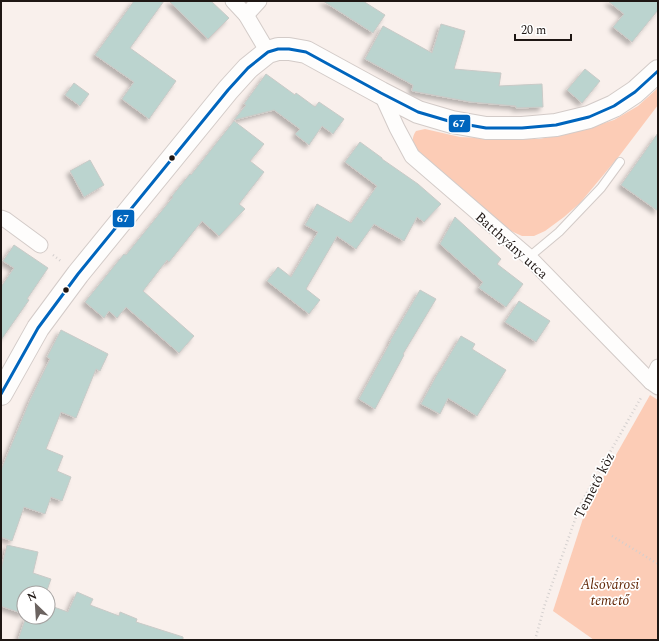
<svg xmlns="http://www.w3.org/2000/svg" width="659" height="641" viewBox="0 0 659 641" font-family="Spectral,serif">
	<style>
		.green { fill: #fcccb6 }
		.building { fill: #bbd4cf; stroke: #c9cac7; filter: url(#shadow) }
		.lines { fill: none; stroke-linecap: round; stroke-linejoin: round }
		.service-casing { stroke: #d3cbc8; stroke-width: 10 }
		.minor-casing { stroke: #d3cbc8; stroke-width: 17 }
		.primary-casing { stroke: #d3cbc8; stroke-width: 24 }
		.path { stroke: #d3cfce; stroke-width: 2.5; stroke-dasharray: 1 3; stroke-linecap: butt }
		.service { stroke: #fefdfc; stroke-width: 8 }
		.minor { stroke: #fefdfc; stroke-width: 15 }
		.primary { stroke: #fefdfc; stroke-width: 22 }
		.bus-1-casing { stroke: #fff; stroke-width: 6 }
		.bus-1 { stroke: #0065bd; stroke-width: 3 }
		.bus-dot { fill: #1f1714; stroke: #fff; stroke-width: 1.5 }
		.labels { text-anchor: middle; stroke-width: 3.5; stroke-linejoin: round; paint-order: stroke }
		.street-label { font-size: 14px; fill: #1f1714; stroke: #fff }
		.park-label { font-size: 14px; font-style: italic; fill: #622706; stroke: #fff }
		.line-badge { stroke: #fff; stroke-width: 1.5 }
		.badge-label { font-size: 11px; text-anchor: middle; font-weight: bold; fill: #fff }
	</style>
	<defs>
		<filter id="shadow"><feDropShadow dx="-3.5" dy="3.5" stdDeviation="2" flood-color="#0004"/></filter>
	</defs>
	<rect width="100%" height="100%" fill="#f9f0ec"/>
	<g class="green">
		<path d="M658,88V105L620,155L580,203L564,217L545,231L534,236H522L511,231L415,148C412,141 412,137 416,131L425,129L460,137L505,139H539L576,132L614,120L638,106Z"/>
		<path d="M650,395L658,400V640H594L553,611L587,506Z"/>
	</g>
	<g class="building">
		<path d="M134,1H164L130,48L176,81L149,119L122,99L134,82L95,55Z"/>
		<path d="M169,1H211L229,18L208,39Z"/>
		<path d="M323,1H363L385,15L373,33Z"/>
		<path d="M608,1H658V10L632,42L613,27L624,14Z"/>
		<path d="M441,24L465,31L454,69L501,73L499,86L542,84L543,107L516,108V106L471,102L412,91L413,85L365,59L383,26L432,53Z"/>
		<path d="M585,69L600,81L582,103L567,90Z"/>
		<path d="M266,74L295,95L296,93L315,107L319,102L344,119L333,134L322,126L309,145L295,134L300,129L274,110L234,120L246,105L244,104Z"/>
		<path d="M74,83L89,94L80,106L65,95Z"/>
		<path d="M234,121L264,144L250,161L264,172L239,204L245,209L219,236L202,221L169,262L167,260L143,291L194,336L179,353L126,307L117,318L109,311L104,318L85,302L124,254L126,255L173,197L172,196L190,174L191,175Z"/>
		<path d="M658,133V211L621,185Z"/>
		<path d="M360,142L382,158V159L418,184L441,204L424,222L417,217L404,241L374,224L356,249L337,236L306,289L320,300L309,314L267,281L278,267L291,277L318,232L305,225L317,204L351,223L377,186L345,162Z"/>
		<path d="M90,160L104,185L84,197L70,171Z"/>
		<path d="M455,217L501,259L497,264L523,284L506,307L479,288L483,282L440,244Z"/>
		<path d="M14,245L48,268L27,299L29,300L1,340V287L14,268L3,261Z"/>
		<path d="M420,290L436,299L403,354L404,355L375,409L359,399L391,341H390Z"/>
		<path d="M519,301L550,321L536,342L505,322Z"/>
		<path d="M61,330L108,354L100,371L96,369L76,418L61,412L46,449L63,456L57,471L71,477L62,501L51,497L45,514L24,507L12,541L1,537V470L30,400L50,359L47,357Z"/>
		<path d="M461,336L475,344L472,349L506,370L477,416L448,398L440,414L421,404L439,371H440Z"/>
		<path d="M7,545L38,552L33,573L51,579L46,593H24V614L1,606V569Z"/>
		<path d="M77,592L93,599L90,605L119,616L120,612L137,619L136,622L183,637V640H18L26,617H48V605L68,612Z"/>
	</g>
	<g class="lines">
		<defs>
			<path id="service" d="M529,257L559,232L601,188L620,162"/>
			<g id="minor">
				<path d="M233,1L246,15L268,52"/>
				<path d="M246,15L259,1"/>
				<path d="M381,93L397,128L412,156L529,257L651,382L658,387"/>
				<path d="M1,218L6,220L40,245"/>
				<path d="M651,382L658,367"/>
			</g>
			<path id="primary" d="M1,394L38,328L78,274L228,90L248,68L268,52L278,49H289L306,52L381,93L418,112L452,122L486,128H522L556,125L589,117L614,106L635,92L658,71"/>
		</defs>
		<use href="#service" class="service-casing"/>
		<use href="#minor" class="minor-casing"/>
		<use href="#primary" class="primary-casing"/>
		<g class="path">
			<path d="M53,255L62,262"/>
			<path d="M612,536L658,564"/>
			<path d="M535,640L545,604L581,503L642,396"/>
		</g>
		<use href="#service" class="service"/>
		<use href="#minor" class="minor"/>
		<use href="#primary" class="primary"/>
		<defs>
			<path id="bus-1" d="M1,394L38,328L78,274L228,90L248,68L268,52L278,49H289L306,52L381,93L418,112L452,122L486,128H522L556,125L589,117L614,106L635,92L658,71"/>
		</defs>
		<use href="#bus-1" class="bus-1-casing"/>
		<use href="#bus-1" class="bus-1"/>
	</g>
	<g class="bus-dot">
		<circle cx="172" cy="158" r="3.5"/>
		<circle cx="66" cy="290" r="3.5"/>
	</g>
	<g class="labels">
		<g class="street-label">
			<text transform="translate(512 245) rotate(42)" y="5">Batthyány utca</text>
			<text transform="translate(594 485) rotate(-63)" y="5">Temető köz</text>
		</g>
		<g class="park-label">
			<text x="610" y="589">Alsóvárosi<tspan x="610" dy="16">temető</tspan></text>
		</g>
	</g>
	<g class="line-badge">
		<rect x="448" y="114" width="23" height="19" rx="4" fill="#0065bd"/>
		<rect x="112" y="209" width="23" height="19" rx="4" fill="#0065bd"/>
	</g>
	<g class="badge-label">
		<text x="459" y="127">67</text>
		<text x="123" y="222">67</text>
	</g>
	<rect width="659" height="641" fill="none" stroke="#1f1714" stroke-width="4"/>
	<g transform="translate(36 605) rotate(335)"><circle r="19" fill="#ffffff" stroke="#a5a2a1"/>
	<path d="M0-3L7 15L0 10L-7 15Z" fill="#6b6360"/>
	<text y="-6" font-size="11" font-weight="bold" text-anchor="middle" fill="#1f1714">N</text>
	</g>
	<path d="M515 34v6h56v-6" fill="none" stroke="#1f1714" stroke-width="2"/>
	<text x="521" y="34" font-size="12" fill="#1f1714" stroke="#ffffff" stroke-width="3" paint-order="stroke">20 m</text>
</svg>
